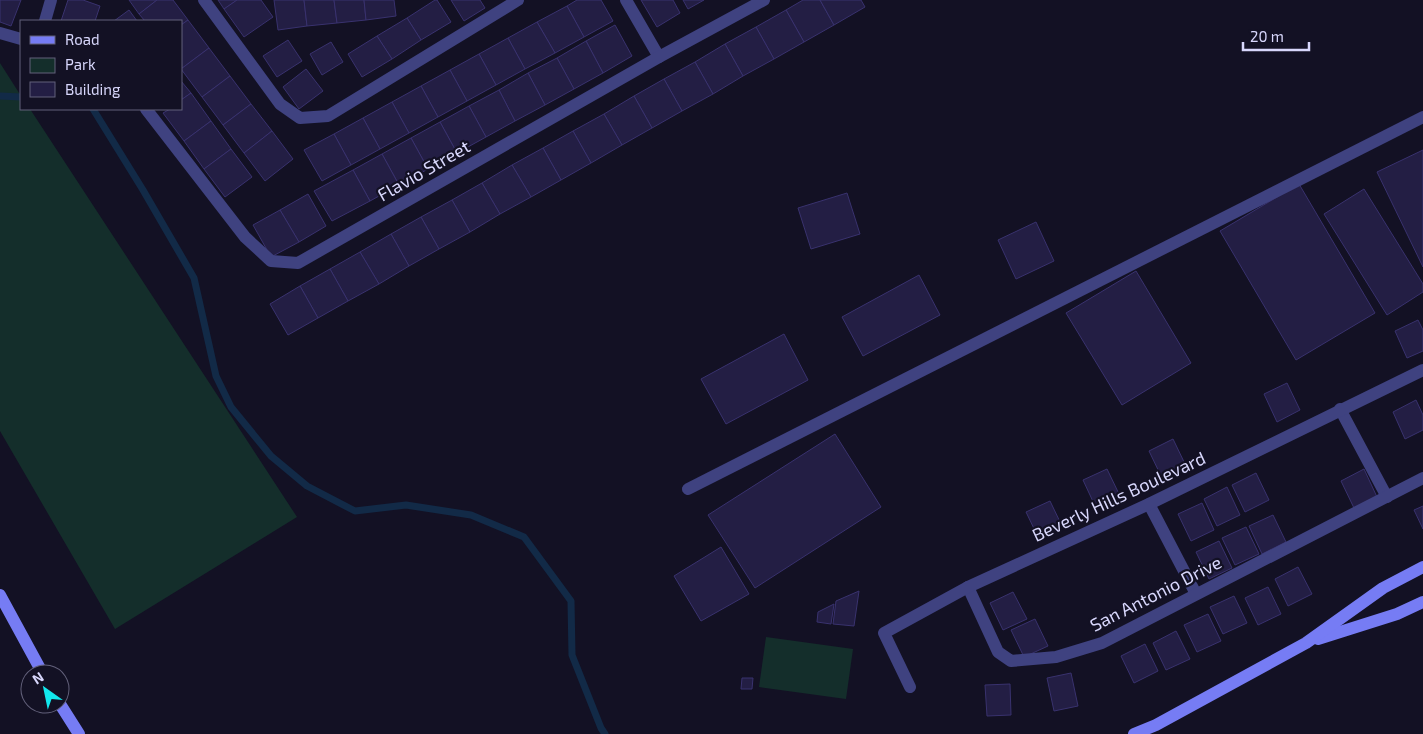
<svg xmlns="http://www.w3.org/2000/svg" width="1423" height="734" viewBox="0 0 1423 734" font-family="'Exo 2',sans-serif">
	<style>
		.green { fill: #142e2b }
		.lines { fill: none; stroke-linecap: round; stroke-linejoin: round }
		.stream { stroke: #122a47; stroke-width: 7 }
		.building { fill: #231e44; stroke: #39326e }
		.minor { stroke: #3f4280; stroke-width: 12 }
		.secondary { stroke: #767cf4; stroke-width: 12 }
		.labels { text-anchor: middle; stroke-width: 4.5; stroke-linejoin: round; paint-order: stroke }
		.street-label { font-size: 18px; fill: #d8d7fc; stroke: #131124 }
	</style>
	<rect width="100%" height="100%" fill="#131124"/>
	<g class="green">
		<path d="M0,63L21,96V109H30L297,517L115,629L0,431Z"/>
		<path d="M766,637L853,649L846,699L759,687Z"/>
	</g>
	<g class="lines">
		<g class="stream">
			<path d="M0,96L21,97"/>
			<path d="M93,109L143,190L194,278L216,376L231,407L271,456L307,486L355,511L406,505L471,515L524,537L571,601L572,655L601,728L605,734"/>
		</g>
	</g>
	<g class="building">
		<path d="M0,0H21L11,26L0,22Z"/>
		<path d="M68,0H83L100,6L95,21H61Z"/>
		<path d="M129,0H157L139,14Z"/>
		<path d="M157,0H173L188,20L181,25V21H145L139,14Z"/>
		<path d="M218,0H237L224,9Z"/>
		<path d="M237,0H261L273,17L244,37L224,9Z"/>
		<path d="M274,0H304L307,26L278,30Z"/>
		<path d="M304,0H334L337,23L307,26Z"/>
		<path d="M334,0H364L366,20L337,23Z"/>
		<path d="M364,0H394L396,16L366,20Z"/>
		<path d="M435,0H437L451,22L421,40L407,18Z"/>
		<path d="M451,0H480L485,8L464,21Z"/>
		<path d="M577,0H601L613,21L584,37L567,6Z"/>
		<path d="M641,0H673L680,13L657,27Z"/>
		<path d="M683,0H704L688,9Z"/>
		<path d="M803,0H820L834,25L804,42L786,10Z"/>
		<path d="M820,0H861L865,7L834,25Z"/>
		<path d="M567,6L584,37L555,53L537,22Z"/>
		<path d="M129,10L137,21H114Z"/>
		<path d="M786,10L804,42L774,59L756,27Z"/>
		<path d="M407,18L421,40L392,59L377,36Z"/>
		<path d="M188,20L209,48L181,69V25Z"/>
		<path d="M537,22L555,53L525,69L508,38Z"/>
		<path d="M615,25L632,56L603,73L586,41Z"/>
		<path d="M756,27L774,59L743,76L725,44Z"/>
		<path d="M377,36L392,59L362,77L348,54Z"/>
		<path d="M508,38L525,69L496,85L479,54Z"/>
		<path d="M288,40L302,61L277,77L263,56Z"/>
		<path d="M586,41L603,73L574,89L557,58Z"/>
		<path d="M331,42L343,62L322,75L310,54Z"/>
		<path d="M725,44L743,76L713,94L695,62Z"/>
		<path d="M209,48L230,76L202,97L181,69Z"/>
		<path d="M479,54L496,85L467,101L450,70Z"/>
		<path d="M557,58L574,89L545,105L528,73Z"/>
		<path d="M695,62L713,94L682,111L664,79Z"/>
		<path d="M306,69L323,91L299,109L283,87Z"/>
		<path d="M450,70L467,101L438,117L421,86Z"/>
		<path d="M528,73L545,105L515,121L499,90Z"/>
		<path d="M230,76L251,104L223,125L202,97Z"/>
		<path d="M664,79L682,111L652,128L634,96Z"/>
		<path d="M181,81L191,93L181,100Z"/>
		<path d="M421,86L438,117L409,133L392,102Z"/>
		<path d="M499,90L515,121L486,137L469,106Z"/>
		<path d="M191,93L211,121L184,141L163,113L170,109H181V100Z"/>
		<path d="M634,96L652,128L622,145L604,114Z"/>
		<path d="M392,102L409,133L380,149L363,118Z"/>
		<path d="M251,104L272,131L244,153L223,125Z"/>
		<path d="M469,106L486,137L457,153L440,122Z"/>
		<path d="M604,114L622,145L591,163L573,131Z"/>
		<path d="M363,118L380,149L351,165L334,134Z"/>
		<path d="M211,121L231,149L204,169L184,141Z"/>
		<path d="M440,122L457,153L428,169L411,138Z"/>
		<path d="M272,131L293,159L265,181L244,153Z"/>
		<path d="M573,131L591,163L561,180L543,148Z"/>
		<path d="M334,134L351,165L322,181L304,150Z"/>
		<path d="M411,138L428,169L399,185L382,154Z"/>
		<path d="M543,148L561,180L531,197L512,165Z"/>
		<path d="M231,149L252,177L225,197L204,169Z"/>
		<path d="M1423,150V267L1377,172Z"/>
		<path d="M382,154L399,185L370,201L353,170Z"/>
		<path d="M512,165L531,197L500,214L482,183Z"/>
		<path d="M353,170L370,201L332,221L314,191Z"/>
		<path d="M482,183L500,214L470,232L452,200Z"/>
		<path d="M1299,184L1375,313L1296,360L1220,231Z"/>
		<path d="M1364,189L1423,284V292L1387,315L1324,214Z"/>
		<path d="M847,193L860,234L811,249L798,208Z"/>
		<path d="M308,194L326,226L299,242L280,210Z"/>
		<path d="M452,200L470,232L439,249L421,217Z"/>
		<path d="M280,210L299,242L271,257L253,225Z"/>
		<path d="M421,217L439,249L409,266L391,234Z"/>
		<path d="M1036,222L1054,261L1016,279L998,240Z"/>
		<path d="M391,234L409,266L379,284L360,252Z"/>
		<path d="M360,252L379,284L348,301L330,269Z"/>
		<path d="M330,269L348,301L318,318L300,286Z"/>
		<path d="M1136,271L1191,363L1122,405L1066,313Z"/>
		<path d="M919,275L940,315L863,356L842,317Z"/>
		<path d="M300,286L318,318L288,335L270,304Z"/>
		<path d="M1418,320L1423,330V351L1407,358L1395,331Z"/>
		<path d="M784,334L808,380L726,424L701,379Z"/>
		<path d="M1287,383L1300,410L1277,422L1264,394Z"/>
		<path d="M1416,400L1423,415V430L1405,439L1393,412Z"/>
		<path d="M835,434L881,507L755,588L708,515Z"/>
		<path d="M1173,439L1186,466L1162,478L1149,451Z"/>
		<path d="M1107,469L1120,496L1096,508L1083,480Z"/>
		<path d="M1364,469L1377,497L1354,508L1341,481Z"/>
		<path d="M1256,473L1269,500L1245,512L1232,485Z"/>
		<path d="M1227,487L1240,515L1217,526L1204,499Z"/>
		<path d="M1050,501L1063,528L1039,539L1026,512Z"/>
		<path d="M1202,503L1214,530L1191,541L1178,514Z"/>
		<path d="M1423,506V529L1414,510Z"/>
		<path d="M1273,515L1286,542L1262,554L1249,526Z"/>
		<path d="M1246,527L1259,554L1235,565L1222,538Z"/>
		<path d="M1219,541L1232,568L1209,579L1196,552Z"/>
		<path d="M721,547L749,594L701,621L674,576Z"/>
		<path d="M1298,567L1312,594L1288,606L1275,579Z"/>
		<path d="M1268,587L1281,614L1258,625L1245,598Z"/>
		<path d="M859,591L854,626L833,624L836,601Z"/>
		<path d="M1013,592L1027,619L1003,630L990,603Z"/>
		<path d="M1234,596L1247,623L1223,634L1210,607Z"/>
		<path d="M834,604L831,624L817,622L818,612Z"/>
		<path d="M1208,614L1221,641L1197,652L1184,625Z"/>
		<path d="M1035,619L1048,646L1024,657L1011,630Z"/>
		<path d="M1176,631L1190,659L1166,670L1153,643Z"/>
		<path d="M1145,644L1158,671L1134,683L1121,656Z"/>
		<path d="M1071,673L1078,706L1054,711L1047,678Z"/>
		<path d="M742,678H753L752,689H741Z"/>
		<path d="M1010,684L1011,715L987,716L985,685Z"/>
	</g>
	<g class="lines">
		<g class="minor">
			<path d="M204,0L280,104L300,118L328,116L518,0"/>
			<path d="M626,0L659,57"/>
			<path d="M45,21L51,0"/>
			<path d="M0,33L21,39"/>
			<path d="M146,109L245,237L271,261L298,263L659,57L764,0"/>
			<path d="M1340,409L1387,497"/>
			<path d="M688,489L1423,117"/>
			<path d="M1149,504L1196,594"/>
			<path d="M968,587L998,652L1011,661L1056,657L1102,643L1423,478"/>
			<path d="M910,687L884,633L968,587L1149,504L1423,370"/>
		</g>
		<g class="secondary">
			<path d="M0,595L43,674"/>
			<path d="M1318,639L1397,614L1423,602"/>
			<path d="M60,704L79,734"/>
			<path d="M1134,734L1156,725L1306,643L1383,588L1423,567"/>
		</g>
	</g>
	<g class="labels">
		<g class="street-label">
			<text transform="translate(424 171) rotate(-30)" y="6">Flavio Street</text>
			<text transform="translate(1119 497) rotate(-25)" y="6">Beverly Hills Boulevard</text>
			<text transform="translate(1156 594) rotate(-27)" y="6">San Antonio Drive</text>
		</g>
	</g>
	<rect x="20" y="20" width="162" height="90" fill="#131124" stroke="#62607a"/>
	<rect x="30" y="36" width="25" height="8" fill="#767cf4" stroke="#62607a"/>
	<text x="65" y="45" font-size="15" fill="#d8d7fc">Road</text>
	<rect x="30" y="58" width="25" height="15" fill="#142e2b" stroke="#62607a"/>
	<text x="65" y="70" font-size="15" fill="#d8d7fc">Park</text>
	<rect x="30" y="82" width="25" height="15" fill="#231e44" stroke="#62607a"/>
	<text x="65" y="95" font-size="15" fill="#d8d7fc">Building</text>
	<g transform="translate(45 689) rotate(327)"><circle r="24" fill="#131124" stroke="#62607a"/>
	<path d="M0-4L9 19L0 12L-9 19Z" fill="#12e8ed"/>
	<text y="-8" font-size="14" font-weight="bold" text-anchor="middle" fill="#d8d7fc">N</text>
	</g>
	<path d="M1243 42v8h66v-8" fill="none" stroke="#d8d7fc" stroke-width="2.5"/>
	<text x="1250" y="42" font-size="15" fill="#d8d7fc" stroke="#131124" stroke-width="4" paint-order="stroke">20 m</text>
</svg>
